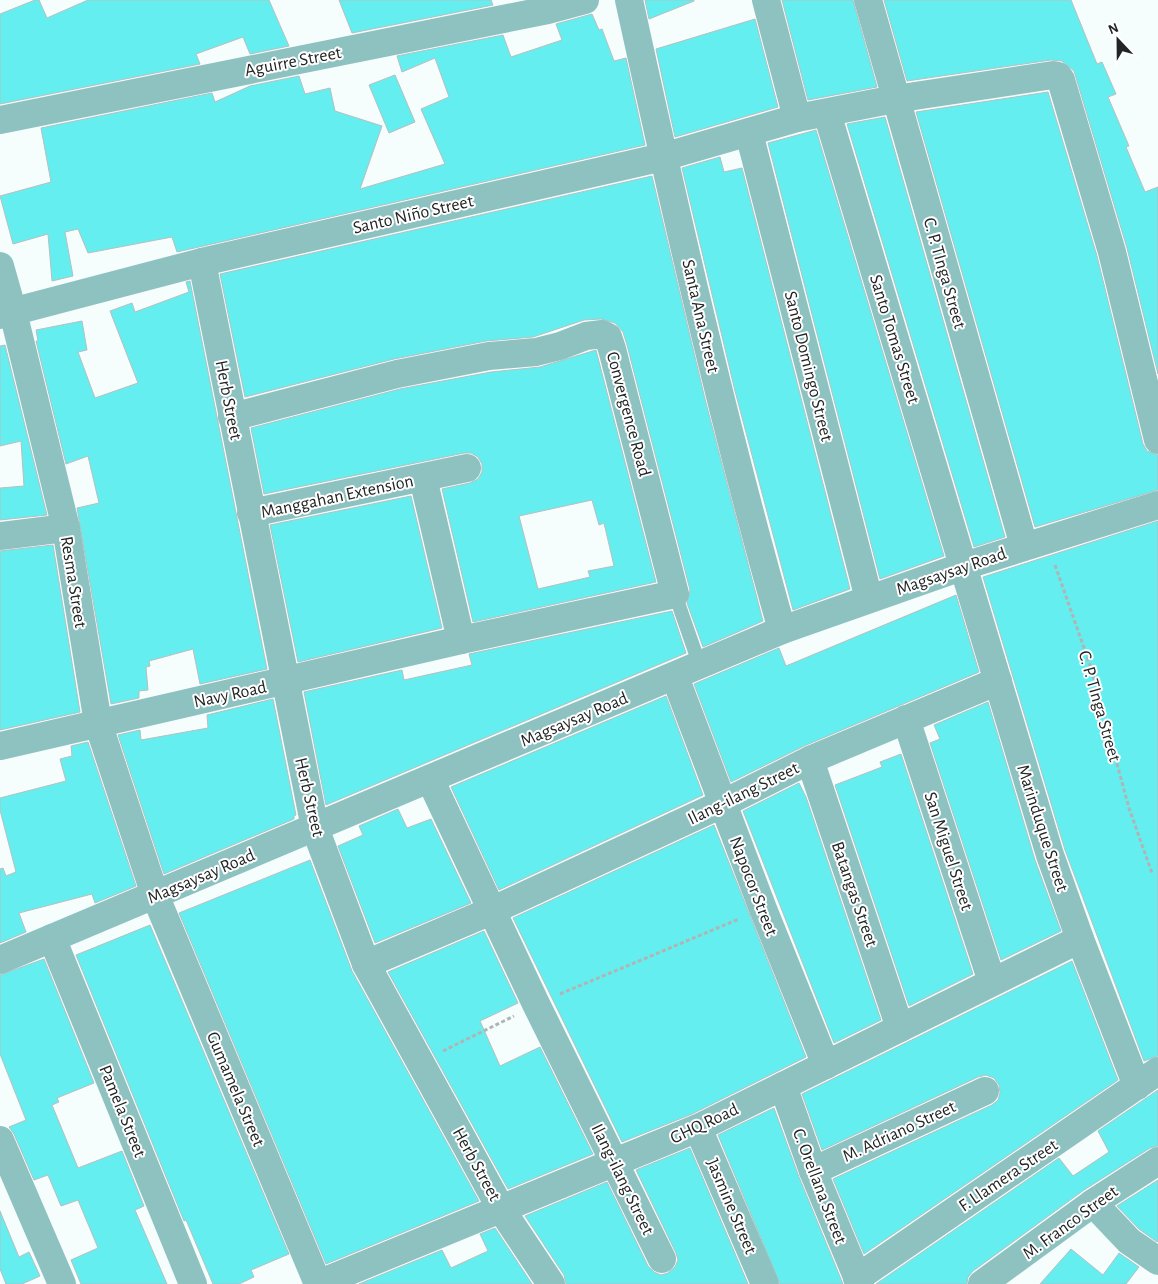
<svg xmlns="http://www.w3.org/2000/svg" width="1158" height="1284" viewBox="0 0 1158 1284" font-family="'Alegreya Sans',sans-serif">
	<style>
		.building { fill: #64eeef; stroke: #b7bfbf; fill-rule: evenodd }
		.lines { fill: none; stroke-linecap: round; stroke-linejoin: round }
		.path { stroke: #afb5b5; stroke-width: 3; stroke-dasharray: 4 2.5; stroke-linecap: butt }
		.service { stroke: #8ec2c1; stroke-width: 14 }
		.minor { stroke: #8ec2c1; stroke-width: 28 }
		.tertiary { stroke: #8ec2c1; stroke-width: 28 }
		.labels { text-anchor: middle; stroke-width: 4; stroke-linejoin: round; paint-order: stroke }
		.street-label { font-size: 18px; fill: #222525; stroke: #fff }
	</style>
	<rect width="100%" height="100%" fill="#f5fdfd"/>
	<g class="building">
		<path d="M35,0H39L47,18L88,0H269L289,46L250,54L243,37L196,54L200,64L0,104V14Z"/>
		<path d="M339,0H491L493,5L352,33Z"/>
		<path d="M645,0H694V1L649,19Z"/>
		<path d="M782,0H853L877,87L808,100Z"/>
		<path d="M884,0H1071L1097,64L1102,62L1116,94L1108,97L1129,146L1126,147L1145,192L1158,187V374L1127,248L1074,71L1062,61L1051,60L907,81Z"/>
		<path d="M592,14L599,30L602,29L614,61L626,58L645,145L177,252L172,237L88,253L78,229L65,232L73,276L52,281L48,234L13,244L0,196L51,182L41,128L212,93L215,102L250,86L299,76L305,94L330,88L335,111L382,126L360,189L445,164L421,109L449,97L435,58L402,72L397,56L503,35L511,57L562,40L556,24Z"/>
		<path d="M755,19L778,107L675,137L656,49Z"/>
		<path d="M395,75L415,122L389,133L369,85Z"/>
		<path d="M1048,92L1097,256L1143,444L1147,451L1158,455V490L1035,527L916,112Z"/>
		<path d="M885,117L1005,537L974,547L847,124Z"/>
		<path d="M816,130L944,556L880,579L768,143Z"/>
		<path d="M720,157L724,172L742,168L850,589L793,610L735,391L682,168Z"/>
		<path d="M652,176L705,399L763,621L703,647L687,603L690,590L627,345L623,332L615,323L601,319L584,320L533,337L486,341L394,359L245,397L220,274Z"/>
		<path d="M190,281L267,669L200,684L193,649L149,661L150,666L146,667L148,690L139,691V698L111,704L77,508L99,503L88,456L66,464L36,341H38L36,330L82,321L87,350L78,352L95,398L138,383L110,311L132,303L135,312L189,292L186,282Z"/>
		<path d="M5,345L47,515L0,520V488L24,486L21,441L0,446V346Z"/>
		<path d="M596,350L656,582L473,622L442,489L470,483L478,479L482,472V464L478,457L471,453H464L264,494L251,428L400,389L491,372L540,367ZM592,500L599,525L604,523L614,566L588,571L590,577L538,589L519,516Z"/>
		<path d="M411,496L442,628L298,662L270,525Z"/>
		<path d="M1158,521V1056L1144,1061L1065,850L983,577Z"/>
		<path d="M53,545L80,712L0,730V551Z"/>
		<path d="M956,595L979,672L804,746L731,782L694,684L779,648L786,666Z"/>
		<path d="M672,611L686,653L326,805L304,692L402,670L404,680L472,665L469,654Z"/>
		<path d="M666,696L703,795L499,890L451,787Z"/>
		<path d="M273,699L296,815L294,816V819L164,874L118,735L140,730L141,740L208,728L207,715Z"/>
		<path d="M988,702L1035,860L1061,931L1001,960L930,743L940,739L934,725Z"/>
		<path d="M88,742L136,886L95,903L92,894L19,913L26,932L0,943V869L3,868L6,876L16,872L0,810V798L66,781L60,759L72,756L71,746Z"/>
		<path d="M901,754L973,974L909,1006L835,785L882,767L880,762Z"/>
		<path d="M799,783L806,797L881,1020L834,1043L743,811Z"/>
		<path d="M398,809L407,828L431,819L471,903L375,943L338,846L363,835L359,826Z"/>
		<path d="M714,825L806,1057L692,1114L622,1142L513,918Z"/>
		<path d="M310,860L352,971L479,1201L326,1264L179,913Z"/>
		<path d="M150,925L289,1254L251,1270L254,1277L239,1284H213L186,1220L184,1221L76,955Z"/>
		<path d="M484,931L518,1003L480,1021L500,1066L540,1047L593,1154L508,1189L388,972Z"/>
		<path d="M44,959L94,1083L57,1098L59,1102L52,1105L78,1168L122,1151L144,1206L135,1210L167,1284H81L71,1260L98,1248L78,1200L61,1206L48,1175L34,1180L14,1134L9,1127L26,1120L0,1054V975Z"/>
		<path d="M1072,961L1118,1080L864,1254L833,1179L992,1105L998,1100L1000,1093L999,1085L994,1078L986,1075L978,1077L822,1150L802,1094Z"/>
		<path d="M1158,1090V1146L1150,1148L1084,1190L973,1271L968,1277L967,1284H876L1059,1158L1073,1176L1109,1152L1098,1131Z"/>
		<path d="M774,1108L799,1177L843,1284H780L718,1135Z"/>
		<path d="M690,1148L748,1284H566L564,1275L525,1216L607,1182L648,1266L654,1272L661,1275L668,1273L675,1267L678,1260L676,1253L636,1170Z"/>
		<path d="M1158,1180V1241L1157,1242L1139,1229L1117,1206Z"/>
		<path d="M0,1211L19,1257L29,1252L40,1276L22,1284H6L0,1269Z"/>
		<path d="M495,1228L532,1284H359L442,1250L451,1268L488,1251L480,1234Z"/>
		<path d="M1071,1249L1103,1275L1119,1253L1139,1267L1126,1284H1040Z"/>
	</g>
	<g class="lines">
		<g class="path">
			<path d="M1055,565L1090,665L1129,808L1152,873"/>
			<path d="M560,994L739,919"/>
			<path d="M443,1051L514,1016"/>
		</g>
		<path class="service" d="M675,594L700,666"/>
		<g class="minor">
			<path d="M629,0C675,211 723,422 782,630"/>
			<path d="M766,0L797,118"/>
			<path d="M868,0L1024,546"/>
			<path d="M827,113L1050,855L1080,939L1137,1086"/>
			<path d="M0,120L548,10L585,0"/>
			<path d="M749,133L869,599"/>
			<path d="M202,262L315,828L366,964L501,1209L551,1284"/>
			<path d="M0,266L13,312L66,528L98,723L155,895L318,1284"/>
			<path d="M0,315L202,262L663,157L797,118L895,99L1053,75L1058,76L1061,80L1112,252L1158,440"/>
			<path d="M423,478L461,640"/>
			<path d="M251,513L467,468"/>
			<path d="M0,536L66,528"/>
			<path d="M675,677L763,909L826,1065"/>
			<path d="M906,719L992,982"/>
			<path d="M0,746L461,640L675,594L612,349L608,337L602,334L586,336L560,346L536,352L489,356L397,374L232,417"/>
			<path d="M810,760L900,1028"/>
			<path d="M430,779L536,1004L662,1259"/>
			<path d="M52,938L193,1284"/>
			<path d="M366,964L491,911L722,804L810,760L998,681"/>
			<path d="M783,1086L813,1171L860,1284"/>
			<path d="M698,1128L765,1284"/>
			<path d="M0,1140L62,1284"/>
			<path d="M813,1171L985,1091"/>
			<path d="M1093,1203L1129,1241L1158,1261"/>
			<path d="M857,1278L1158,1071"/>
			<path d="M318,1284L698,1128L1080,939"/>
			<path d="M982,1284L1093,1203L1158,1161"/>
		</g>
		<path class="tertiary" d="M0,960L782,630L964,566L1158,505"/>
	</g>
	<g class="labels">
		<g class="street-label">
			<text transform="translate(293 61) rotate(-11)" y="6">Aguirre Street</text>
			<text transform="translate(413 214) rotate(-13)" y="6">Santo Niño Street</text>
			<text transform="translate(945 273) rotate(74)" y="6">C. P. TInga Street</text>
			<text transform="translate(701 316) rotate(77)" y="6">Santa Ana Street</text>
			<text transform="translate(895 339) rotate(73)" y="6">Santo Tomas Street</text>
			<text transform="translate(809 366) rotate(76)" y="6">Santo Domingo Street</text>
			<text transform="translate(229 400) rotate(79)" y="6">Herb Street</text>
			<text transform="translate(629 414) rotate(75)" y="6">Convergence Road</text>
			<text transform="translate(337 496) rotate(-12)" y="6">Manggahan Extension</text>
			<text transform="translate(951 571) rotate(-19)" y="6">Magsaysay Road</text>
			<text transform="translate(74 582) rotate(81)" y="6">Resma Street</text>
			<text transform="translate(230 694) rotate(-12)" y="6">Navy Road</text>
			<text transform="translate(1100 706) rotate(74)" y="6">C. P. TInga Street</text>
			<text transform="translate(574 719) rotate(-23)" y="6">Magsaysay Road</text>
			<text transform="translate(743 793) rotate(-26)" y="6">Ilang-ilang Street</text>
			<text transform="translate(310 797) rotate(77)" y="6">Herb Street</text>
			<text transform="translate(1043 828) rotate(72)" y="6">Marinduque Street</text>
			<text transform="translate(949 851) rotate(72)" y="6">San Miguel Street</text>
			<text transform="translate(201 876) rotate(-23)" y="6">Magsaysay Road</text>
			<text transform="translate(754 886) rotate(69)" y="6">Napocor Street</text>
			<text transform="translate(855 894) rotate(71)" y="6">Batangas Street</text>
			<text transform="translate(236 1089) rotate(67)" y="6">Gumamela Street</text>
			<text transform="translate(123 1111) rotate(68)" y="6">Pamela Street</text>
			<text transform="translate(704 1123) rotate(-25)" y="6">GHQ Road</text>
			<text transform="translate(899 1131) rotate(-25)" y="6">M. Adriano Street</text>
			<text transform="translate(477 1164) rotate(61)" y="6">Herb Street</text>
			<text transform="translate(1008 1175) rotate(-34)" y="6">F. Llamera Street</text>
			<text transform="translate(623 1179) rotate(64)" y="6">Ilang-ilang Street</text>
			<text transform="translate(820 1186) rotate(69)" y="6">C. Orellana Street</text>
			<text transform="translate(732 1206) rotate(67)" y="6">Jasmine Street</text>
			<text transform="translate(1070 1222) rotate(-36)" y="6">M. Franco Street</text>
		</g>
	</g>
	<g transform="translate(1118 40) rotate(338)" stroke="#ffffff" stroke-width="4" paint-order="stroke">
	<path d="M0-4L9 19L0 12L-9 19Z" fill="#222525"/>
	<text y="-8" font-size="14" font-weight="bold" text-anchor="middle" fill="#222525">N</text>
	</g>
</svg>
